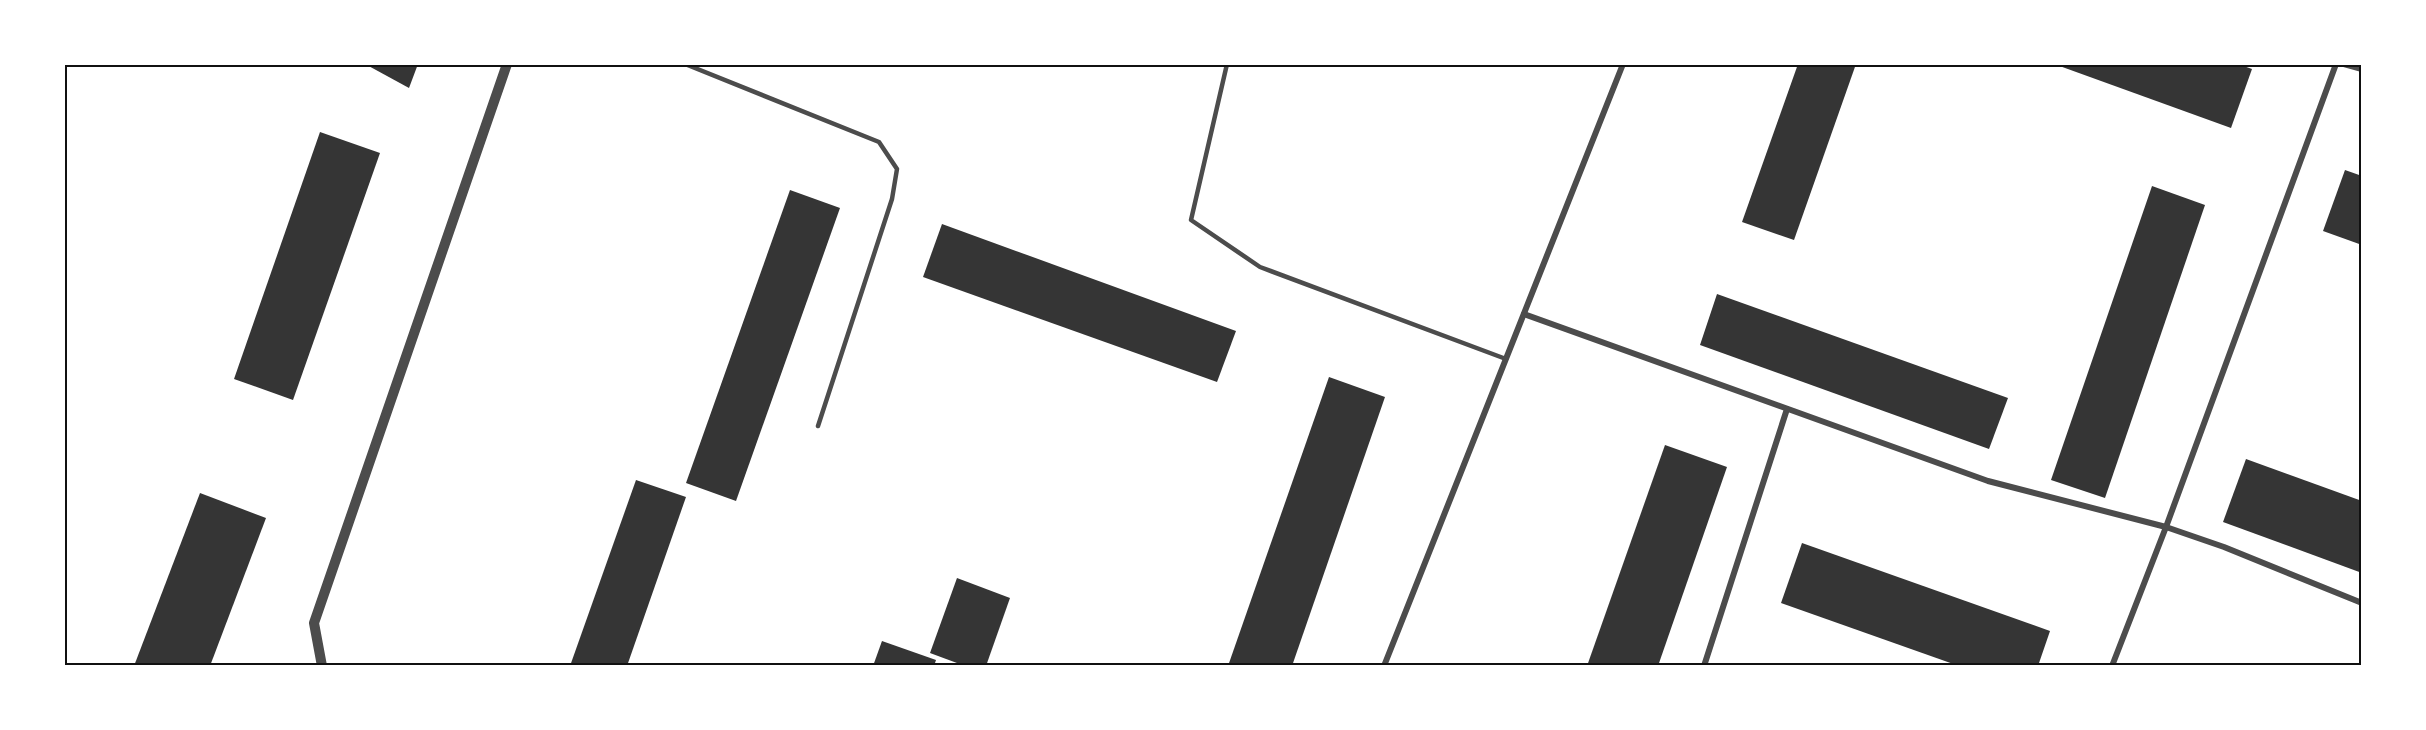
<svg xmlns="http://www.w3.org/2000/svg" width="2426" height="730" viewBox="0 0 2426 730" font-family="'Crimson Pro',serif">
	<style>
		.building { fill: #353535 }
		.lines { fill: none; stroke-linecap: round; stroke-linejoin: round }
		.service { stroke: #4c4c4c; stroke-width: 4.5 }
		.minor { stroke: #4c4c4c; stroke-width: 6 }
		.tertiary { stroke: #4c4c4c; stroke-width: 10 }
		.neatline { fill: none; stroke: #111; stroke-width: 2 }
	</style>
	<rect width="100%" height="100%" fill="#fff"/>
	<g class="building">
		<path d="M365,64H418L409,88Z"/>
		<path d="M1798,64H1856L1794,240L1742,222Z"/>
		<path d="M2054,64H2238L2252,69L2231,128Z"/>
		<path d="M320,132L380,153L293,400L234,379Z"/>
		<path d="M2345,170L2362,176V245L2323,231Z"/>
		<path d="M2152,186L2205,205L2105,498L2051,480Z"/>
		<path d="M790,190L840,208L736,501L686,483Z"/>
		<path d="M942,224L1236,331L1217,382L923,277Z"/>
		<path d="M1717,294L2008,398L1989,449L1700,345Z"/>
		<path d="M1329,377L1385,397L1292,666H1228Z"/>
		<path d="M1665,445L1727,467L1658,666H1587Z"/>
		<path d="M2246,459L2362,501V573L2223,522Z"/>
		<path d="M636,480L686,497L627,666H570Z"/>
		<path d="M200,493L266,518L210,666H134Z"/>
		<path d="M1802,543L2050,631L2038,666H1959L1781,603Z"/>
		<path d="M957,578L1010,598L986,666H965L930,653Z"/>
		<path d="M882,641L936,660L934,666H873Z"/>
	</g>
	<g class="lines">
		<g class="service">
			<path d="M685,64L879,142L897,169L892,199L818,426"/>
			<path d="M1227,64L1191,220L1260,267L1506,359"/>
		</g>
		<g class="minor">
			<path d="M2336,64L2166,527L2224,547L2362,603"/>
			<path d="M2344,64L2362,69"/>
			<path d="M1524,314L1988,481L2166,527L2112,666"/>
			<path d="M1384,666L1623,64"/>
			<path d="M1704,666L1787,409"/>
		</g>
		<path class="tertiary" d="M322,666L314,623L507,64"/>
	</g>
	<rect width="2426" height="730" fill="none" stroke="#ffffff" stroke-width="132"/>
	<rect x="66" y="66" width="2294" height="598" class="neatline"/>
</svg>
